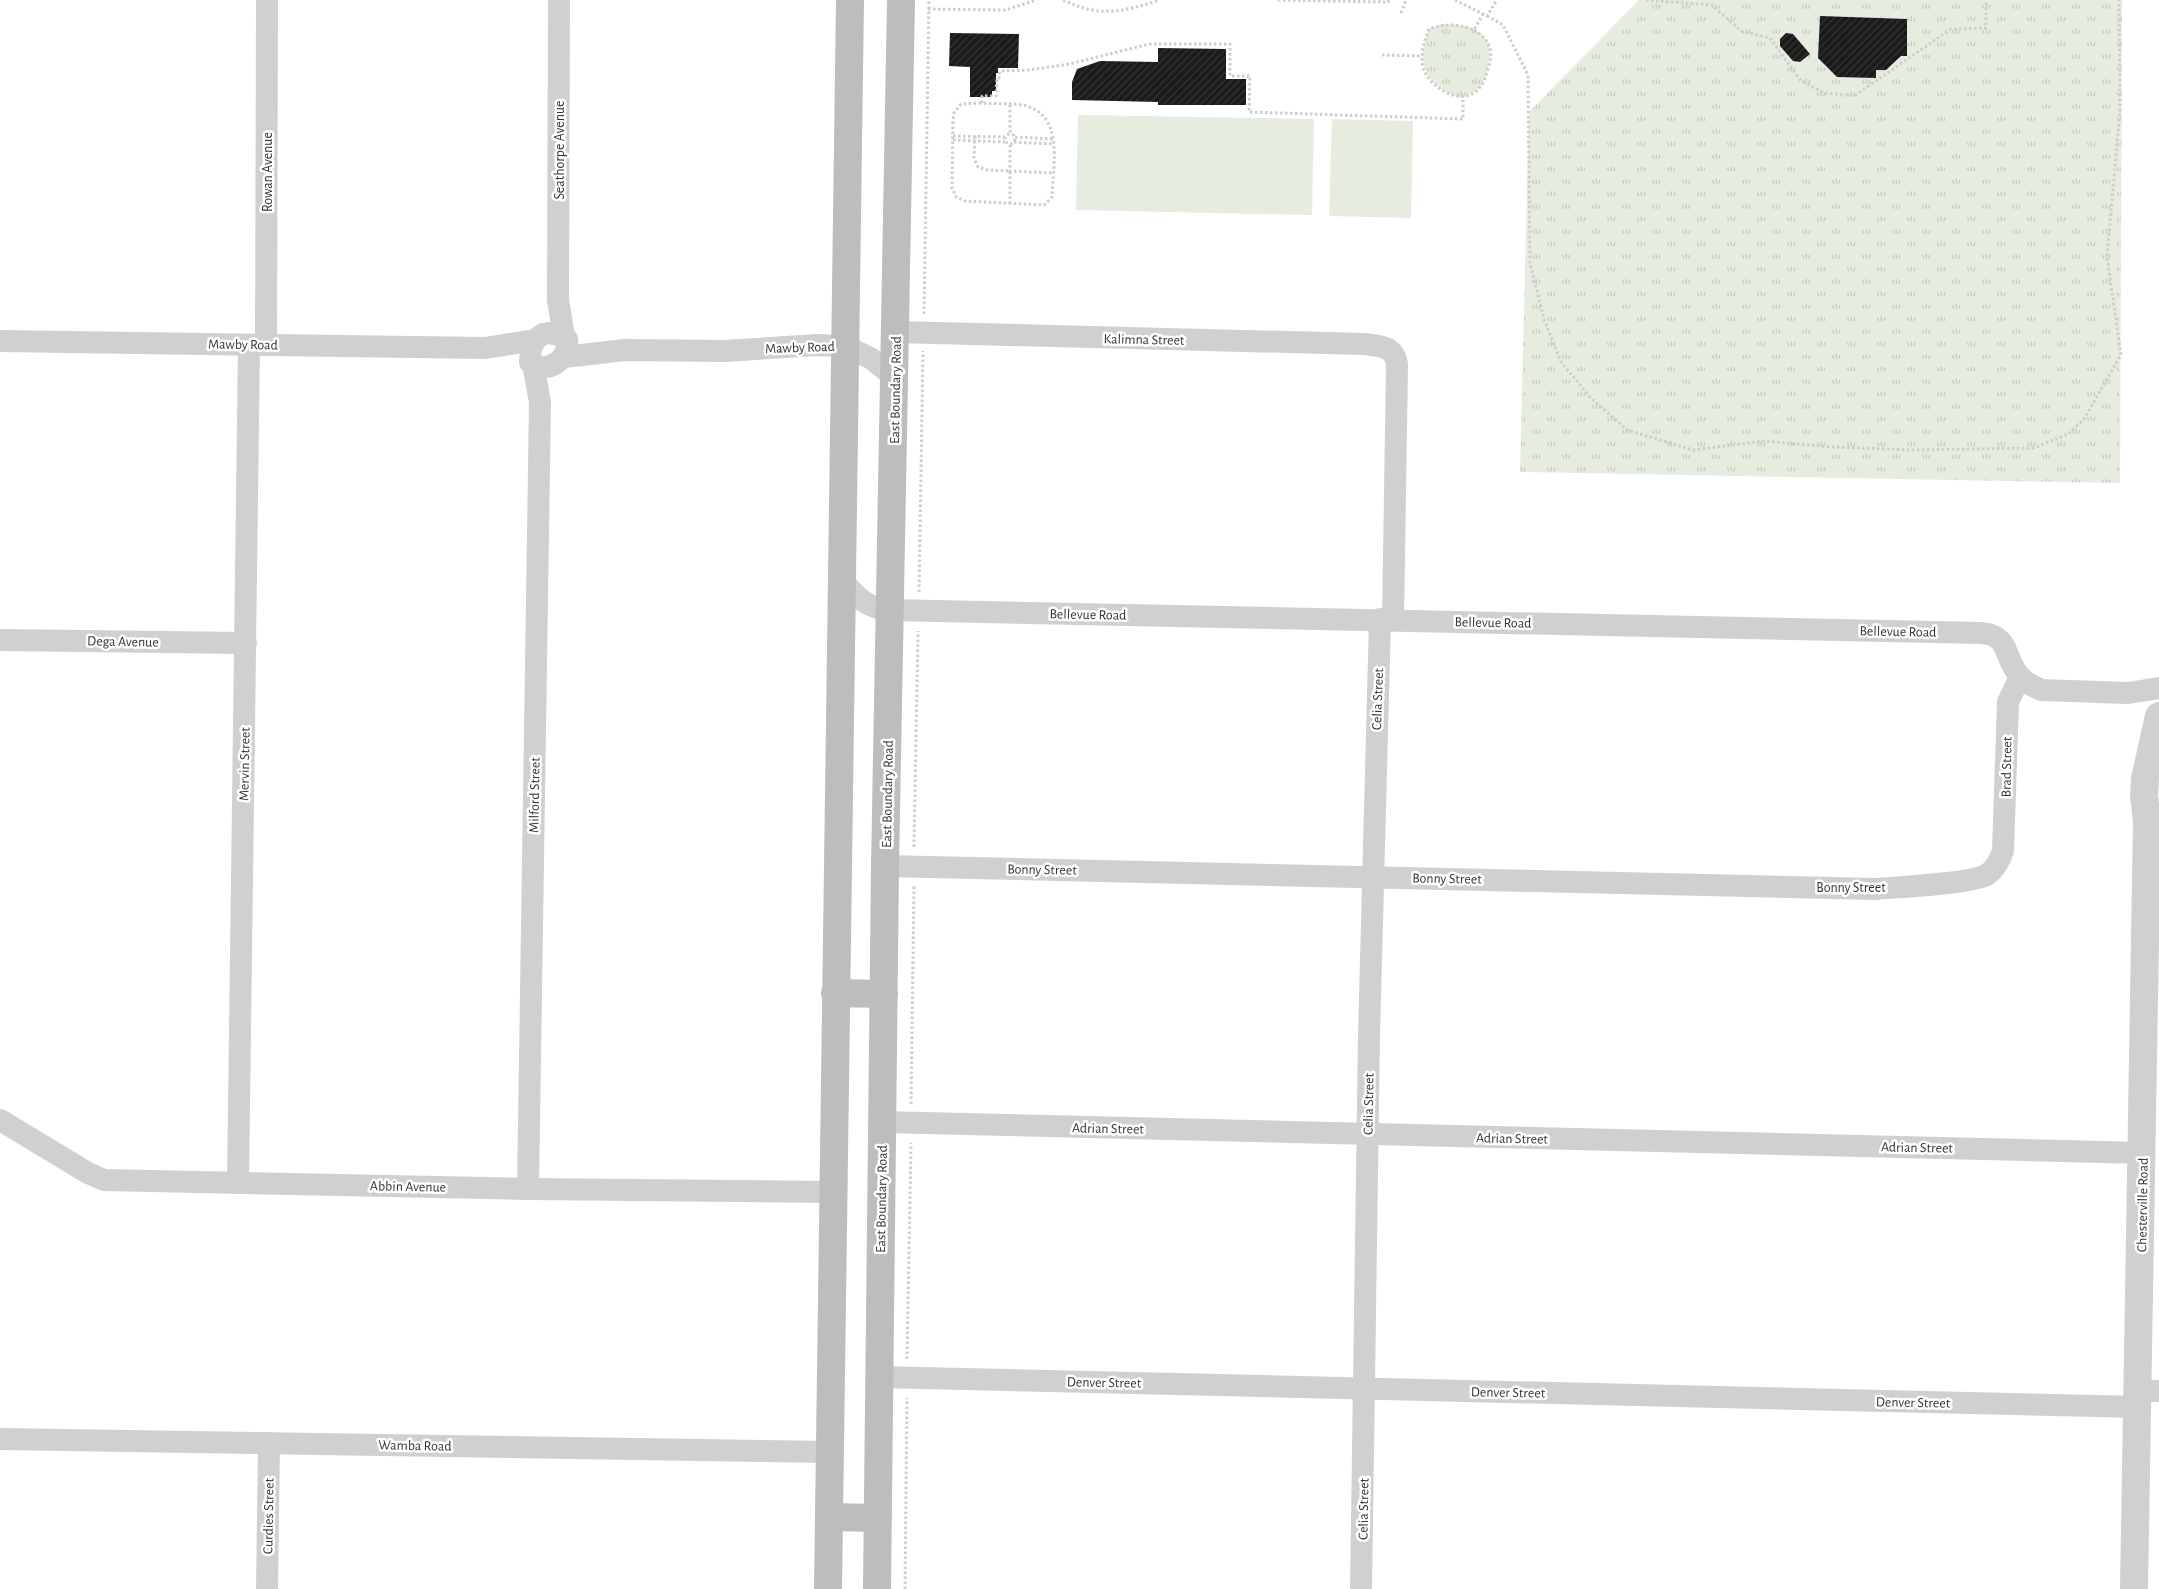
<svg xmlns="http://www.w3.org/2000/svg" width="2159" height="1589" viewBox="0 0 2159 1589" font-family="'Alegreya Sans',sans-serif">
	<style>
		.grass { fill: #e6ecdf }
		.park { fill: url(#park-tufts) }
		.building { fill: url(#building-hatch) }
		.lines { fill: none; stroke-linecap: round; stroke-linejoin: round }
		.path { stroke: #cdcdcd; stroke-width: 3; stroke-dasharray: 2.5 2.5; stroke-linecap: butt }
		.minor { stroke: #d0d0d0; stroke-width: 22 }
		.tertiary { stroke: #d0d0d0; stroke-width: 28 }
		.secondary { stroke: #bdbdbd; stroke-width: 28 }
		.labels { text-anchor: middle; stroke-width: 5; stroke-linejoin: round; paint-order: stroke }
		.street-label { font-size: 14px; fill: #333; stroke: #fff }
	</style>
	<defs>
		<pattern id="park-tufts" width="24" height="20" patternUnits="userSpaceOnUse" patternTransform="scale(1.25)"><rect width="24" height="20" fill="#e6ecdf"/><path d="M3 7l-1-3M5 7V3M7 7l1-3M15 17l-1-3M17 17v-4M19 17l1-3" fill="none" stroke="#c6cbc0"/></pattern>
		<pattern id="building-hatch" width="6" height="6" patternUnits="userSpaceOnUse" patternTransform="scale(1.25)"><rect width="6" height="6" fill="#1a1a1a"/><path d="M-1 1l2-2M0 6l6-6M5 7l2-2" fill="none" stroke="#333"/></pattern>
	</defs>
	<rect width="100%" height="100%" fill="#fff"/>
	<g class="grass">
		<path d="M1078,115L1314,119L1312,215L1076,210Z"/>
		<path d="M1332,119L1413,121L1411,218L1329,216Z"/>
	</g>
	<g class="park">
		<path d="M1639,0H2122L2120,483L1520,472L1529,112Z"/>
		<path d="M1441,24C1470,24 1497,32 1488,67C1484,86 1479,90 1462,98C1425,87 1415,64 1429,29Z"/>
	</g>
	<g class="building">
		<path d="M1820,16L1907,19V56H1901L1886,70H1876V78L1837,77L1818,58Z"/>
		<path d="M950,33L1019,34L1018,68H998V73H996V91H992V97H970V67L949,66Z"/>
		<path d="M1786,33L1793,34L1810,54L1800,62L1793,61L1780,46V39Z"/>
		<path d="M1158,48L1226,49V79H1246V105H1158V102L1072,100V82L1077,69L1100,61L1158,62Z"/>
	</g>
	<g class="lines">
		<g class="path">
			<path d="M1063,0C1101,18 1121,12 1160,0"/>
			<path d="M1278,0L1388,2L1389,0"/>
			<path d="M1455,0L1487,16L1497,0"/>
			<path d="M1646,0L1712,5L1741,31L1770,38L1801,81L1824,93L1854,96L1951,29L1986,28V0"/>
			<path d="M928,9L1005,10L1037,0"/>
			<path d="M1401,13L1406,0"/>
			<path d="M1487,16L1503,25L1528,75L1530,263L1544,319L1561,362L1590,397L1627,430L1693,450L1763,441L1833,447L1913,450L2034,448L2068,434L2084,419L2121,355L2107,257L2120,110L2119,0"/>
			<path d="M1474,30C1487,38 1493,47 1490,62C1487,71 1486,80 1480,87C1465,108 1432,90 1424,70C1419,56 1424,42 1429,29C1446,23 1458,24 1474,30L1483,14"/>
			<path d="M1382,55L1421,56"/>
			<path d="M979,103C993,104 1008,103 1022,105C1065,113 1053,164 1052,197L1044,205L965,201L956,197L952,188L953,119L954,113L961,104Z"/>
			<path d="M982,103V96H996L997,78H999L1000,71L1029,70L1070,64L1149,44H1230V76H1250L1249,112L1463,119V97"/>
			<path d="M1010,105V134"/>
			<circle cx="1010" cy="139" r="5"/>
			<path d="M953,136L1005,137"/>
			<path d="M975,136L974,158L978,167L987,170L1010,171V204"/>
			<path d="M1015,137L1053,139"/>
			<path d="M953,140L1005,142"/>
			<path d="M1014,142L1053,144"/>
			<path d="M1010,145V171L1053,173"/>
			<path d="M924,314L929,0"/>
			<path d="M919,592L923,351"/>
			<path d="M914,847L918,631"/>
			<path d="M911,1104L914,885"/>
			<path d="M907,1359L911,1143"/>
			<path d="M905,1589L907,1398"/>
		</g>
		<g class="minor">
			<path d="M559,0L558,300L564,336"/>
			<path d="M896,332L1364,344C1380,346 1395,346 1397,365L1393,620"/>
			<path d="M0,341L485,348L535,340L543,334L549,333L564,336L567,339C570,359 547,376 530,362L531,348L535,340"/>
			<path d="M266,345L267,0"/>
			<path d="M564,357L625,350L725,351L817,345L845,346L872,359L895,378"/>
			<path d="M841,579C856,596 867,609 890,610L1981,633C2007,635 2004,651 2014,668C2020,679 2030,686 2042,690L2128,693L2159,688"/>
			<path d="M0,640L246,643"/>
			<path d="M885,866L1876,889C1897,887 1973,884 1988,874C1996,868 2000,860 2003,851L2008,702L2020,677"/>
			<path d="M0,1120L88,1173L104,1180L528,1189L832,1192"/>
			<path d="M882,1122L2143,1153"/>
			<path d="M238,1183L249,345"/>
			<path d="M528,1189L540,402L533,364"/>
			<path d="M879,1377L2138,1407"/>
			<path d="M2138,1391H2159"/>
			<path d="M0,1439L830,1452"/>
			<path d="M267,1589L269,1443"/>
			<path d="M1361,1589L1369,1036L1380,619"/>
		</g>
		<path class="tertiary" d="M2134,1589L2147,821L2144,796L2145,779L2159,716"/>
		<g class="secondary">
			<path d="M835,993L884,994"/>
			<path d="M829,1517L877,1518"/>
			<path d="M828,1589L850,0"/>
			<path d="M877,1589L885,866L901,0"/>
		</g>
	</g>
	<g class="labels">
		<g class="street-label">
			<text transform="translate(559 150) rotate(-90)" y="5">Seathorpe Avenue</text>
			<text transform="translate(267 172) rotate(-90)" y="5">Rowan Avenue</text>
			<text transform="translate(1144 339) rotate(1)" y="5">Kalimna Street</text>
			<text transform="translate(243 344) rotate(1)" y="5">Mawby Road</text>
			<text transform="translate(800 347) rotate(-2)" y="5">Mawby Road</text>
			<text transform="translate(895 390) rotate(-89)" y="5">East Boundary Road</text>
			<text transform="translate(1088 614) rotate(1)" y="5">Bellevue Road</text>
			<text transform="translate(1493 622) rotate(1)" y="5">Bellevue Road</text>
			<text transform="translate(1898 631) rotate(1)" y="5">Bellevue Road</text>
			<text transform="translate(123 641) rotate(1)" y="5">Dega Avenue</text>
			<text transform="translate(1377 699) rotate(-88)" y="5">Celia Street</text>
			<text transform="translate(244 764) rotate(-89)" y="5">Mervin Street</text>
			<text transform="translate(2006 767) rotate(-89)" y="5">Brad Street</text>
			<text transform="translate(887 794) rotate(-89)" y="5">East Boundary Road</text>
			<text transform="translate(534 795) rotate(-89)" y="5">Milford Street</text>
			<text transform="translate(1042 869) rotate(1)" y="5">Bonny Street</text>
			<text transform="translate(1447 878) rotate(1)" y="5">Bonny Street</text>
			<text x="1851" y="892">Bonny Street</text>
			<text transform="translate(1368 1104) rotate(-89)" y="5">Celia Street</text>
			<text transform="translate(1108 1128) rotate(1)" y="5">Adrian Street</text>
			<text transform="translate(1512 1138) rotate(1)" y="5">Adrian Street</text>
			<text transform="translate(1917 1147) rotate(1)" y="5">Adrian Street</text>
			<text transform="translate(408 1186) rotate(1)" y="5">Abbin Avenue</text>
			<text transform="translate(881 1199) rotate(-89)" y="5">East Boundary Road</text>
			<text transform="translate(2142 1205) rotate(-89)" y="5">Chesterville Road</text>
			<text transform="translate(1104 1382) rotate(1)" y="5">Denver Street</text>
			<text transform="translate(1508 1392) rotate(1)" y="5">Denver Street</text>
			<text transform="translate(1913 1402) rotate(1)" y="5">Denver Street</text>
			<text transform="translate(415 1445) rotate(1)" y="5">Wamba Road</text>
			<text transform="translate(1363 1509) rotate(-89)" y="5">Celia Street</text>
			<text transform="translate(268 1516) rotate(-89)" y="5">Curdies Street</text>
		</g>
	</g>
</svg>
